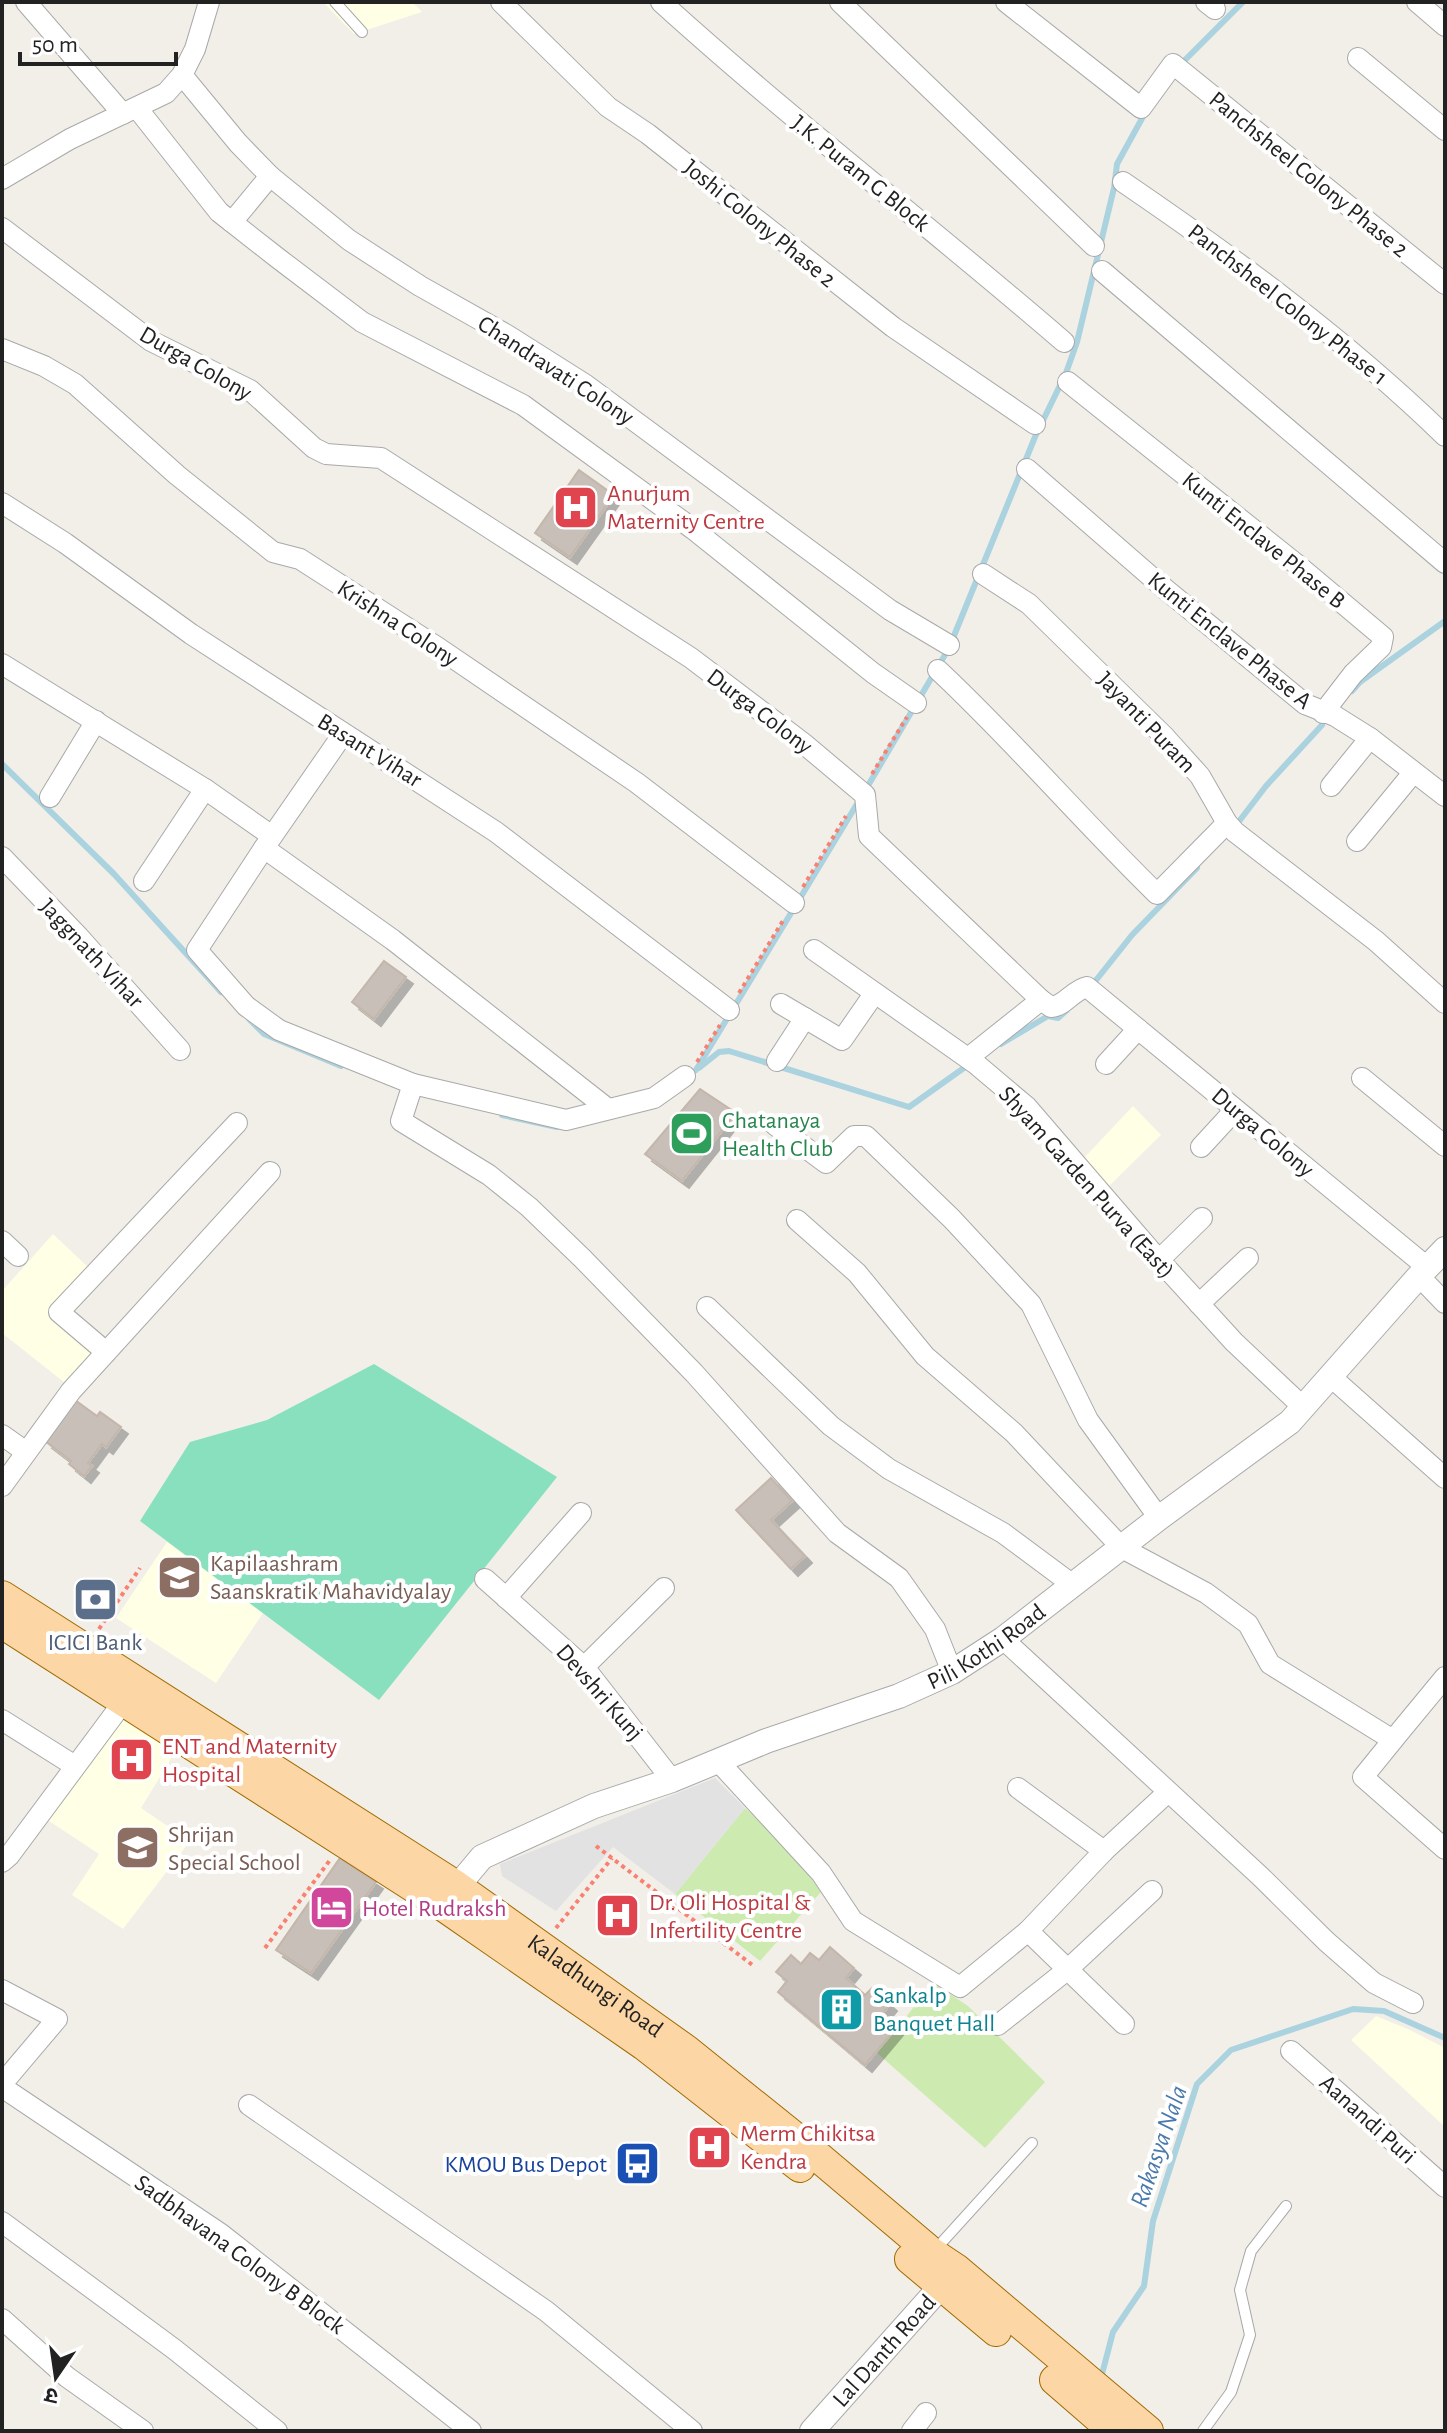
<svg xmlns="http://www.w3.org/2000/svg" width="1447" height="2433" viewBox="0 0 1447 2433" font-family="'Alegreya Sans','Noto Sans Devanagari',sans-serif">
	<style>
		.education { fill: #ffffe5 }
		.grass { fill: #cdebb0 }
		.pitch { fill: #88e0be }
		.parking { fill: #e2e2e2 }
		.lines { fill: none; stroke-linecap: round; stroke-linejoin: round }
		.stream { stroke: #aad3df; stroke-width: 6 }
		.building { fill: #c7bfb8; stroke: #c4b6ab; stroke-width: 2; filter: url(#shadow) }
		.service-casing { stroke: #a9a9a9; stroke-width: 12 }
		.minor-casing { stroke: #a9a9a9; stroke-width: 22 }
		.tertiary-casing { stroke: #a9a9a9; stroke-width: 26 }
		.primary-casing { stroke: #a06b00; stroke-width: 32 }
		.path { stroke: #fa8072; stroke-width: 4; stroke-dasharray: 4 4; stroke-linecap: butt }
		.service { stroke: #fff; stroke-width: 10 }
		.minor { stroke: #fff; stroke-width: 20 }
		.tertiary { stroke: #fff; stroke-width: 24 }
		.primary { stroke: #fcd6a4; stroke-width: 30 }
		.labels { text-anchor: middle; stroke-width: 8; stroke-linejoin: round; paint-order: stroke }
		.street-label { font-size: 24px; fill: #222; stroke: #fff }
		.health-label { font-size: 24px; fill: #be3a42; stroke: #fff; text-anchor: start }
		.leisure-label { font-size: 24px; fill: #27864d; stroke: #fff; text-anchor: start }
		.education-label { font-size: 24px; fill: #785e54; stroke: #fff; text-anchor: start }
		.service-label { font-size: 24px; fill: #4e5e75; stroke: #fff }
		.hotel-label { font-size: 24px; fill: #b23c85; stroke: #fff; text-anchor: start }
		.culture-label { font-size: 24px; fill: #0d838f; stroke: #fff; text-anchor: start }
		.transit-label { font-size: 24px; fill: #164399; stroke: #fff; text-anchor: end }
		.water-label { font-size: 26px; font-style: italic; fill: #4a7aab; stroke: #fff }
	</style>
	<defs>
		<filter id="shadow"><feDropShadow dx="7" dy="7" stdDeviation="0" flood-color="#0004"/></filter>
	</defs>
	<rect width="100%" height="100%" fill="#f2efe9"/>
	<g class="education">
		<path d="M323,2H412L422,12L354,34Z"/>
		<path d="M1133,1106L1161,1135L1108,1187L1083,1159Z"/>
		<path d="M53,1234L89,1268L51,1309L95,1349L65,1383L2,1333V1291Z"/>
		<path d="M167,1542L263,1613L216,1683L116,1618Z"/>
		<path d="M121,1712L177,1749L141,1808L190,1841L123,1929L72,1895L99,1854L46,1819Z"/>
		<path d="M1376,2016L1410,2030L1445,2048V2127L1351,2040Z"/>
	</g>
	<g class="grass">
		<path d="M745,1808L791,1851L821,1892L760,1961L675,1894Z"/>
		<path d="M933,1983L968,2006L1045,2082L985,2148L877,2053Z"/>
	</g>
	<path class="pitch" d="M374,1364L557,1477L379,1700L140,1521L190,1442L267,1420Z"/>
	<path class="parking" d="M715,1778L745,1808L675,1894L613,1847L556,1911L502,1876L500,1864Z"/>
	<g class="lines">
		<g class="stream">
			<path d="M1184,61L1243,2"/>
			<path d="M1352,691L1360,682L1445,621"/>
			<path d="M2,764L114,874L221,992"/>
			<path d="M866,789L949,648L1035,437L1066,373L1077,342L1114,188L1117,164L1145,113"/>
			<path d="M1237,824L1266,786L1322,725"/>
			<path d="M1093,984L1132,935L1197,868"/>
			<path d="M249,1019L264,1034L341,1066"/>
			<path d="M1001,1044L1048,1016L1058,1018L1067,1010"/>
			<path d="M699,1068L719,1052L729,1051L909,1107L968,1065"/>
			<path d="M696,1070L860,799"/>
			<path d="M502,1115L557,1127"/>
			<path d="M1101,2378L1113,2332L1144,2286L1153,2221L1197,2084L1231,2050L1353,2009L1384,2011L1445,2038"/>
		</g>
	</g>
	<g class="building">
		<path d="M579,470L614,495L570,557L535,533Z"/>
		<path d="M384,961L406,977L374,1019L352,1002Z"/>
		<path d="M700,1089L736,1113L682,1181L645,1154Z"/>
		<path d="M75,1400L97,1416L100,1412L121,1427L106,1447L102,1444L88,1463L92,1466L84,1476L69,1464L71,1461L45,1441Z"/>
		<path d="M771,1478L792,1501L771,1520L805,1556L791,1569L736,1510Z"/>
		<path d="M340,1858L376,1882L311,1973L276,1950Z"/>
		<path d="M830,1947L854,1968L846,1978L865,1995L872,1988L890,2004L882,2014L897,2027L865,2065L778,1992L787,1981L776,1972L791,1955L801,1964L810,1953L819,1960Z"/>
	</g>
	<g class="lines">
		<defs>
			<g id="service">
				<path d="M335,2L362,32"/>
				<path d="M934,2251L1032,2143"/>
				<path d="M1203,2431L1231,2392L1250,2335L1240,2290L1251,2251L1286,2206"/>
			</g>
			<g id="minor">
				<path d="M26,2L123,114"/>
				<path d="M501,2L608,107L648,134L893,327L1035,424"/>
				<path d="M661,2C791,120 931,227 1064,342"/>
				<path d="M840,2L1094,246"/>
				<path d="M1006,2L1141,108L1173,64L1445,284"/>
				<path d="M1206,2L1215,9"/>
				<path d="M1417,2L1445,26"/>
				<path d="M1358,58L1445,130"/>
				<path d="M182,75L238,143L270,176L349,240L420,286L507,335L586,385L890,610L949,645"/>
				<path d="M137,108L219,212L279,259L362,322L523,405L693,529L873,673L916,703"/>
				<path d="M2,179L70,139L166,93L182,75L195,49L209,2"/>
				<path d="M1123,182C1236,259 1346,340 1445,436"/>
				<path d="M232,222L270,176"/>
				<path d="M2,228L151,341L250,390L314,448L326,454L381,458L691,658L803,743L865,795L869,836L1041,1000L1051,1007C1065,1006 1073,990 1087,987L1427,1267"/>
				<path d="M1102,271L1445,563"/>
				<path d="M2,349L44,366L75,384L177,475L273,552L300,559L440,649L637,783L794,903"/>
				<path d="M1068,382L1295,563L1383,637L1381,647L1353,674L1323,713"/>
				<path d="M1027,469L1164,588L1305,704L1335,716L1370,738L1445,796"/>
				<path d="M2,503L65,543L191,634L496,832L729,1010"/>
				<path d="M983,574L1029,604L1164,736L1200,776L1227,823L1235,832L1376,941L1445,1003"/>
				<path d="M2,664L205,789L272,836"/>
				<path d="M938,670C1014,741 1082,821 1157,894L1227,823"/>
				<path d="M343,734L264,848L197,950L246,1006L279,1030L413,1084L566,1120L654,1098L685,1076"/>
				<path d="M1331,786L1370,738"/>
				<path d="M50,797L96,721"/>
				<path d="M1357,841L1413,773"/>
				<path d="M264,848L393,940L608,1109"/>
				<path d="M2,857L79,937L180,1050"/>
				<path d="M144,881L205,789"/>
				<path d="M814,950L976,1064L1027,1107L1151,1251L1234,1342L1303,1407"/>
				<path d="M781,1004L842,1040L874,994"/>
				<path d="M968,1058L1041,1000"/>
				<path d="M777,1061L805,1018"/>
				<path d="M1106,1064L1138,1029"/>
				<path d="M1362,1078L1445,1146"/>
				<path d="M413,1084L401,1121L489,1175L529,1207L582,1258L694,1373L837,1533L899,1578L935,1629L952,1672"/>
				<path d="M775,1125L826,1163L854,1136H866L952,1219L1031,1304L1088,1420L1159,1518"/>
				<path d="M1201,1147L1235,1110"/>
				<path d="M797,1220L857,1273L925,1356L1014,1433L1122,1548L1206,1593L1248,1624L1270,1664L1393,1740L1445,1677"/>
				<path d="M2,1241L18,1256"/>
				<path d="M1159,1260L1202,1218"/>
				<path d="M1419,1276L1445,1303"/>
				<path d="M1199,1304L1248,1258"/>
				<path d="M707,1307L831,1426L889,1469L1003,1533L1073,1585"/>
				<path d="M106,1352L59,1312L237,1123"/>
				<path d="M1330,1376L1445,1478"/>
				<path d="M2,1435L26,1452"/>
				<path d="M2,1486L71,1391L270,1172"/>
				<path d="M485,1579L584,1667L672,1780"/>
				<path d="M506,1598L581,1513"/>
				<path d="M1003,1639L1260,1876L1327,1942L1374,1983L1413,2003"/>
				<path d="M584,1667L664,1588"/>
				<path d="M2,1720L75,1766"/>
				<path d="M1393,1740L1363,1777L1445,1849"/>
				<path d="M718,1761L821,1873L853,1921L960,1987L1028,1931L1104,1851L1167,1793"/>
				<path d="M1018,1788L1104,1851"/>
				<path d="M2,1862L9,1856L130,1693"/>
				<path d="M1028,1931L1124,2024"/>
				<path d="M2,1990L57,2019L2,2084"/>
				<path d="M998,2025L1067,1970L1152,1891"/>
				<path d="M1291,2051L1445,2187"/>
				<path d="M2,2087L221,2234L471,2431"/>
				<path d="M249,2105L546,2311L692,2431"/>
				<path d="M2,2222L174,2349L277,2431"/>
				<path d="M2,2319L67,2377L143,2431"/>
				<path d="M912,2431L926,2413"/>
			</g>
			<g id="tertiary">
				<path id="s1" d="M446,1900L482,1857L594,1806L672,1780L766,1741L899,1696L952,1672L1003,1639L1159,1518L1290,1422L1419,1276L1445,1249"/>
				<path id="s2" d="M812,2431L952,2274"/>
			</g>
			<g id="primary">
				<path id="s3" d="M2,1596L456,1886L686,2050L803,2144L932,2253L956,2269L1148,2431"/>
				<path d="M2,1623L442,1905L644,2045L800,2167"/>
				<path d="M910,2259L996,2331"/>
				<path d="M1055,2380L1114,2431"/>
			</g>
		</defs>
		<use href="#service" class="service-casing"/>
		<use href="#minor" class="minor-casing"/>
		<use href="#tertiary" class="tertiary-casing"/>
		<use href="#primary" class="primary-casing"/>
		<g class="path">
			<path d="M872,774L907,717"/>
			<path d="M803,887L846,816"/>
			<path d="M739,993L784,919"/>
			<path d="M697,1062L720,1025"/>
			<path d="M99,1629L140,1568"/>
			<path d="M596,1846L755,1967"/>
			<path d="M556,1928L612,1858"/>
			<path d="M265,1948L330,1860"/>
		</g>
		<use href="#service" class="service"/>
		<use href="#minor" class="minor"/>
		<use href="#tertiary" class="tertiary"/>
		<use href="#primary" class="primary"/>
	</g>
	<defs>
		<symbol id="hospital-square" viewBox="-11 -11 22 22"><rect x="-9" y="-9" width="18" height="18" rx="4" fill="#e0444e" stroke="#fff"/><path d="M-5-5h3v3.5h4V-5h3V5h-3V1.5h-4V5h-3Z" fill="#fff"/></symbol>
		<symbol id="stadium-square" viewBox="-11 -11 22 22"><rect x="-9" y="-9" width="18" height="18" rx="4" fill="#2e9e5b" stroke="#fff"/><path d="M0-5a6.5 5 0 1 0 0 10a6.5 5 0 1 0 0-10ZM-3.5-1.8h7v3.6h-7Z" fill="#fff"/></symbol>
		<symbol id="school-square" viewBox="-11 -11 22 22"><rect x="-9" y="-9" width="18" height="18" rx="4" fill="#8d6e63" stroke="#fff"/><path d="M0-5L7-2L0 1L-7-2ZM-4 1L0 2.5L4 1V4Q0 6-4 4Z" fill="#fff"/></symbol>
		<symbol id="bank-square" viewBox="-11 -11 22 22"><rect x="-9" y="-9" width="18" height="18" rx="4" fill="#5c6f8a" stroke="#fff"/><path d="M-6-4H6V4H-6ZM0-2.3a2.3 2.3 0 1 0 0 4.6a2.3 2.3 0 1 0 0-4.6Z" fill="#fff"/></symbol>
		<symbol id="hotel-square" viewBox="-11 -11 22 22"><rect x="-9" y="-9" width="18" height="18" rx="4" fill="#d1479c" stroke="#fff"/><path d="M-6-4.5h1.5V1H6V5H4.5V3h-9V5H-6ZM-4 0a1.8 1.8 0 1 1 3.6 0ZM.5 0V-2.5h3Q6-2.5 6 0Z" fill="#fff"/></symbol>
		<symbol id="building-square" viewBox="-11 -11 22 22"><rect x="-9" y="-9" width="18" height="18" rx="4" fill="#0f9aa8" stroke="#fff"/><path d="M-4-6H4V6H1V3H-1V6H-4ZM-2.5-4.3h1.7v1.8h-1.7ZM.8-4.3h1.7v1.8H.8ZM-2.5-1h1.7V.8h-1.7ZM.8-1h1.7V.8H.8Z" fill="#fff"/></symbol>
		<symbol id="bus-square" viewBox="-11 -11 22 22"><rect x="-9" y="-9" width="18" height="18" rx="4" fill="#1a4fb4" stroke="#fff"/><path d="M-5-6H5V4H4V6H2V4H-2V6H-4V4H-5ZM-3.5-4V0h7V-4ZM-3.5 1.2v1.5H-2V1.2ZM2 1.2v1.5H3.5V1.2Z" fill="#fff"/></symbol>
	</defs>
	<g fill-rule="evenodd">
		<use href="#hospital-square" x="550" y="482" width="51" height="51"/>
		<use href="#stadium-square" x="666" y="1108" width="51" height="51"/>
		<use href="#school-square" x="154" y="1552" width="51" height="51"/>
		<use href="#bank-square" x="70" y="1574" width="51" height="51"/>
		<use href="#hospital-square" x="106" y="1734" width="51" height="51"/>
		<use href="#school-square" x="112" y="1822" width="51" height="51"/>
		<use href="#hotel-square" x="306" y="1882" width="51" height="51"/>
		<use href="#hospital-square" x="592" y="1890" width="51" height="51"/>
		<use href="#building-square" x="816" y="1984" width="51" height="51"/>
		<use href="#hospital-square" x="684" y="2122" width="51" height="51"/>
		<use href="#bus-square" x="612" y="2138" width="51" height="51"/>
	</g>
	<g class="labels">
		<g class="street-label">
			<text transform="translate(861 173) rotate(39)" y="8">J.K. Puram G Block</text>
			<text transform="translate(1309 174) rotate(39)" y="8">Panchsheel Colony Phase 2</text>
			<text transform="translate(760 223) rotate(39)" y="8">Joshi Colony Phase 2</text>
			<text transform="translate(1288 304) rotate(38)" y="8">Panchsheel Colony Phase 1</text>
			<text transform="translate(196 363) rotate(30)" y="8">Durga Colony</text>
			<text transform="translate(556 370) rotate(33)" y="8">Chandravati Colony</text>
			<text transform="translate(1264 540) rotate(39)" y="8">Kunti Enclave Phase B</text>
			<text transform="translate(398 623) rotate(33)" y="8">Krishna Colony</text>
			<text transform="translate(1230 640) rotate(39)" y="8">Kunti Enclave Phase A</text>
			<text transform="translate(760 711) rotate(37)" y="8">Durga Colony</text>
			<text transform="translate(1147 722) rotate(46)" y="8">Jayanti Puram</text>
			<text transform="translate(370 750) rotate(32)" y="8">Basant Vihar</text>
			<text transform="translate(92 953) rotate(47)" y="8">Jaggnath Vihar</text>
			<text transform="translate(1263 1132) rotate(40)" y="8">Durga Colony</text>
			<text transform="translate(1087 1182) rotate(48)" y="8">Shyam Garden Purva (East)</text>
			<text dy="8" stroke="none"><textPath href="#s1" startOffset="604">Pili Kothi Road</textPath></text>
			<text transform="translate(600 1692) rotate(49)" y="8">Devshri Kunj</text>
			<text dy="8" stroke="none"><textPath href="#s3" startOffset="710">Kaladhungi Road</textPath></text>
			<text transform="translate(1368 2119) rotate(42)" y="8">Aanandi Puri</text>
			<text transform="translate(240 2254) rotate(36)" y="8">Sadbhavana Colony B Block</text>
			<text dy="8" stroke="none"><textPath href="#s2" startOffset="108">Lal Danth Road</textPath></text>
		</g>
		<g class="health-label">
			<text x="607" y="501">Anurjum<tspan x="607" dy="28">Maternity Centre</tspan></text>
			<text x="162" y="1754">ENT and Maternity<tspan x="162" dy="28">Hospital</tspan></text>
			<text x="649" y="1910">Dr. Oli Hospital &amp;<tspan x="649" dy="28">Infertility Centre</tspan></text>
			<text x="740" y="2141">Merm Chikitsa<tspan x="740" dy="28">Kendra</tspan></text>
		</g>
		<g class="leisure-label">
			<text x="722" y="1128">Chatanaya<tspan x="722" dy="28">Health Club</tspan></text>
		</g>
		<g class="education-label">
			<text x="210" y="1571">Kapilaashram<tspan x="210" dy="28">Saanskratik Mahavidyalay</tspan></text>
			<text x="168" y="1842">Shrijan<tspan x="168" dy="28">Special School</tspan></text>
		</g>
		<g class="service-label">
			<text x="95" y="1650">ICICI Bank</text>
		</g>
		<g class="hotel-label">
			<text x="362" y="1916">Hotel Rudraksh</text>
		</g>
		<g class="culture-label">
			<text x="873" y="2003">Sankalp<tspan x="873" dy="28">Banquet Hall</tspan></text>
		</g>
		<g class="transit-label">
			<text x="607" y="2172">KMOU Bus Depot</text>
		</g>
		<g class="water-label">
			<text transform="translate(1158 2146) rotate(-71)" y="9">Rakasya Nala</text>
		</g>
	</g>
	<rect width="1447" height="2433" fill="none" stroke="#222222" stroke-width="8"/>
	<g transform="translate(56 2377) rotate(193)" stroke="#ffffff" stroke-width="6" paint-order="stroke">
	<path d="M0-6L14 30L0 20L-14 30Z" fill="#222222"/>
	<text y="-12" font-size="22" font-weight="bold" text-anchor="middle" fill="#222222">उ</text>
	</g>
	<path d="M20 52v12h156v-12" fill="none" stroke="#222222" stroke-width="4"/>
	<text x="32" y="52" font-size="24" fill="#222222" stroke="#ffffff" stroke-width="6" paint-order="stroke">50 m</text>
</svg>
